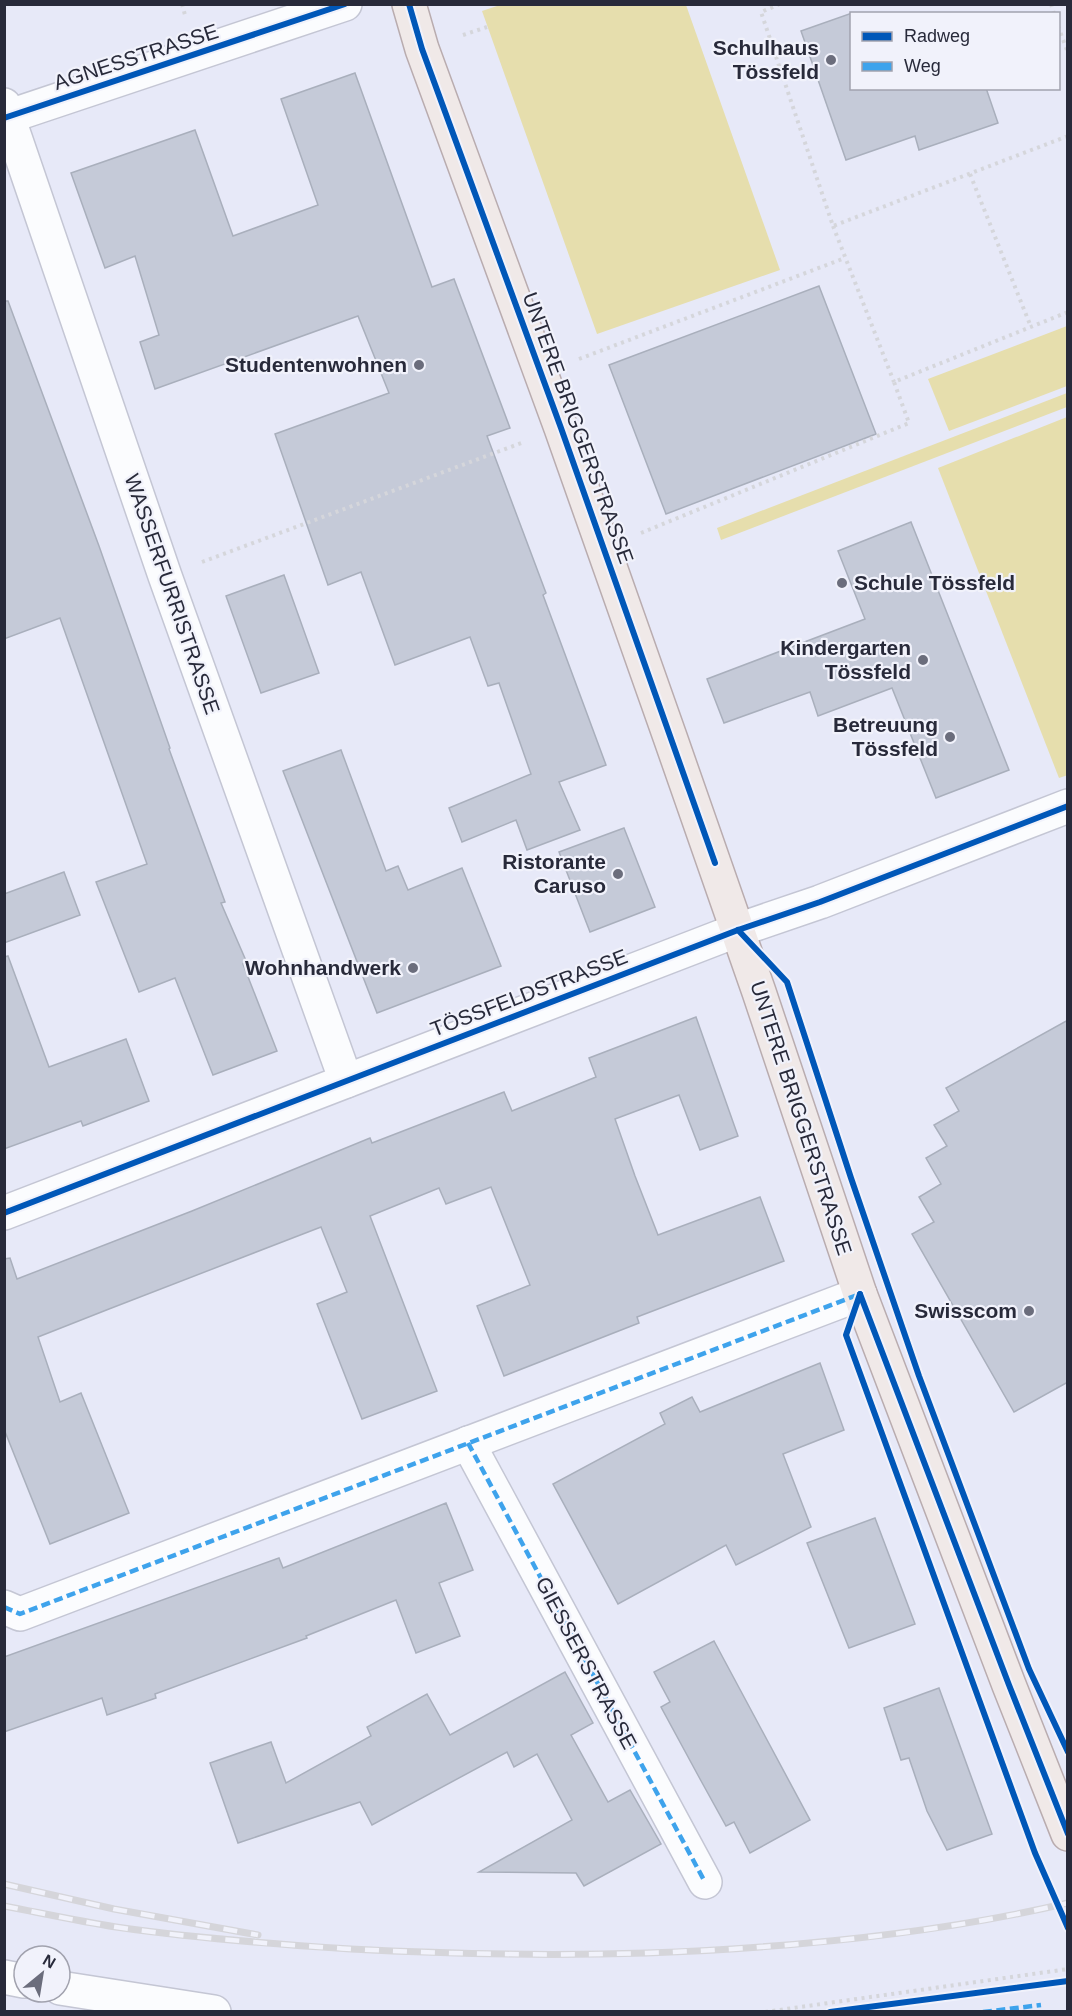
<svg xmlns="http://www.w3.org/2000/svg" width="1072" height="2016" viewBox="0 0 1072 2016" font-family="Helvetica,sans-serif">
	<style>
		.green { fill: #e6dead }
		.building { fill: #c5cad8; stroke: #a9afbc; stroke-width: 1.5 }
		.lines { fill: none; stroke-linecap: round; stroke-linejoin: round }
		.minor-casing { stroke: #c4c6d4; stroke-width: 36 }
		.major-casing { stroke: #b9acaf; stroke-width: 36 }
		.path { stroke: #d5d6db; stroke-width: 4; stroke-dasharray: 3 4.5; stroke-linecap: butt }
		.minor { stroke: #fbfcfe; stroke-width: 33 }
		.major { stroke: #f0e9e8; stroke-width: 33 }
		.rail-casing { stroke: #d5d5da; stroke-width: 7 }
		.rail { stroke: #f1f2fb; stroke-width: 4.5; stroke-dasharray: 14; stroke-linecap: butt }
		.quiet { stroke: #3ea3ec; stroke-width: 4.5; stroke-dasharray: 9 4.5; stroke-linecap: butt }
		.cycleway-casing { stroke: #f1f2fb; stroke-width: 10 }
		.cycleway { stroke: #0057b8; stroke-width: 6 }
		.poi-dot { fill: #6b6d7c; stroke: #f1f2fb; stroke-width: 2 }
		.labels { text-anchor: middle; stroke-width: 4.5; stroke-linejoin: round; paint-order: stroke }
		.poi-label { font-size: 21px; font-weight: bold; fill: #282a3a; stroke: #f1f2fb; text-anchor: end }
		.street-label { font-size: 21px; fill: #282a3a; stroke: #f1f2fb }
	</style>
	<rect width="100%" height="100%" fill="#e7e9f8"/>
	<g class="green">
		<path d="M500,5H686L780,270L597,334L482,11Z"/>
		<path d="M1067,326V386L949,431L928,379Z"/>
		<path d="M1067,393V407L721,540L717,528Z"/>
		<path d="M1067,417L1068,775L1059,778L938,468Z"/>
	</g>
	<g class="building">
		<path d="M852,13V88H986L998,123L919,150L915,136L846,160L801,31Z"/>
		<path d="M355,73L432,287L454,279L510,428L487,436L546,593L543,595L606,765L559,782L580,830L527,850L516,820L462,842L449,808L531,774L499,683L488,686L470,637L395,665L361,572L328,585L275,434L389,393L358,316L155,389L140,342L159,335L135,256L105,268L71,173L195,130L233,236L318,205L281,99Z"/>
		<path d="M819,286L876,434L666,514L609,365Z"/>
		<path d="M4,301H8L99,546L170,748L169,749L225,902L221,903L247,963L243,964L277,1051L213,1075L175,978L139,992L96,882L147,864L60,618L4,639Z"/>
		<path d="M911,522L1009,770L936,798L892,688L818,716L810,692L724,723L707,679L865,619L838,551Z"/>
		<path d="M284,575L319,673L261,693L226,596Z"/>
		<path d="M341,750L386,871L398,866L408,890L462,868L501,966L377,1013L283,771Z"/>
		<path d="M624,828L655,907L590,932L559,852Z"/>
		<path d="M64,872L80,915L4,943V894Z"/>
		<path d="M8,956L49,1067L126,1039L149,1101L83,1126L81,1121L4,1149V957Z"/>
		<path d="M696,1017L738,1136L700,1150L679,1095L615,1119L635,1176L658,1235L760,1197L784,1261L637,1317L639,1323L504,1376L477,1306L530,1285L491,1187L446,1204L439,1188L370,1216L437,1391L362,1419L317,1304L347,1292L321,1227L109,1309L38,1337L60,1402L81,1393L129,1513L50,1544L4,1429V1259L10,1258L17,1279L192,1211L370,1138L372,1143L504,1092L512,1111L596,1077L589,1058Z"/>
		<path d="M1068,1020V1382L1014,1412L912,1234L934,1222L919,1197L941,1184L926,1158L947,1146L934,1125L959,1111L946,1088Z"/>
		<path d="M820,1363L844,1430L783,1454L811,1527L736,1565L726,1545L618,1604L553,1484L665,1424L660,1413L692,1397L700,1412Z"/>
		<path d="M446,1503L473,1570L439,1583L460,1636L416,1653L396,1600L306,1636L307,1638L155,1694L156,1698L107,1715L102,1698L4,1732V1657L279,1558L283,1568Z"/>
		<path d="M875,1518L915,1624L849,1648L807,1543Z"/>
		<path d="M714,1641L810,1820L750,1853L734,1822L726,1826L700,1779L661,1707L670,1702L654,1672Z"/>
		<path d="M565,1672L593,1723L571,1735L608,1802L630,1790L661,1844L584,1886L576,1873L479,1872L572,1820L537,1754L514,1767L507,1752L372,1825L360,1802L238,1843L210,1763L271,1742L286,1783L371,1736L367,1727L427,1694L450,1735Z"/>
		<path d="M939,1688L992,1834L947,1850L927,1811L909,1758L901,1760L884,1708Z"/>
	</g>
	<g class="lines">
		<defs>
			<g id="minor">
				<path d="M4,105L165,576L346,1081"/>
				<path d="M4,118L345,4"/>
				<path d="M4,1213L738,930L820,902L1068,806"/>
				<path d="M468,1443L705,1882"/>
				<path d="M4,1607L20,1614L860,1294"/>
				<path d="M4,1977L24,1981"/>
				<path d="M60,1988L214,2012"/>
			</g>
			<path id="major" d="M409,4L422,49L561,428L670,737L759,992L860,1294L1009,1685L1068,1834"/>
		</defs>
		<use href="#minor" class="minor-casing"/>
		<use href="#major" class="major-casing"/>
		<g class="path">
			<path d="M182,4L185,15"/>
			<path d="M780,4L761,12L833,226L1068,136"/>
			<path d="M1051,4L1054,14"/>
			<path d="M1058,26L1068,53"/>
			<path d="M463,35L487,27"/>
			<path d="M970,174L1031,327"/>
			<path d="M833,226L894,382"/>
			<path d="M579,359L845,258"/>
			<path d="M641,533L909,423L894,382L1068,312"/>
			<path d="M202,562L524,442"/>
			<path d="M765,2012L1068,1969"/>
		</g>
		<use href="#minor" class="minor"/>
		<use href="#major" class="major"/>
		<defs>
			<g id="rail">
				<path d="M4,1884L114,1909L258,1935"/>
				<path d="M4,1906C41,1913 78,1921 116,1927C193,1938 272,1944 351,1949C450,1954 548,1956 647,1953C788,1948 930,1935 1068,1903"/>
			</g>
		</defs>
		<use href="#rail" class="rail-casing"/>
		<use href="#rail" class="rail"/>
		<g class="quiet">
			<path d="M468,1443L705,1882"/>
			<path d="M4,1607L20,1614L860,1294"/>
			<path d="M983,2012L1041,2005"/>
		</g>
		<defs>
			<g id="cycleway">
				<path d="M409,4L422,49L561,428L715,863"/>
				<path d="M4,118L345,4"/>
				<path d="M738,930L787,982L851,1178L919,1376L1029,1669L1068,1752"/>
				<path d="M4,1213L738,930L820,902L1068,806"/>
				<path d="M860,1294L846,1335L1035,1853L1068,1928"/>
				<path d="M860,1294L1009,1685L1068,1834"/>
				<path d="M830,2012L1068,1981"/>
			</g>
		</defs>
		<use href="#cycleway" class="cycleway-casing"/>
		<use href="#cycleway" class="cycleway"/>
	</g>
	<g class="poi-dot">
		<circle cx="831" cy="60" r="6"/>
		<circle cx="419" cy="365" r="6"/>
		<circle cx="842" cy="583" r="6"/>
		<circle cx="923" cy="660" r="6"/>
		<circle cx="950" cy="737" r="6"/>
		<circle cx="618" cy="874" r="6"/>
		<circle cx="413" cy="968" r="6"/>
		<circle cx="1029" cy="1311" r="6"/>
	</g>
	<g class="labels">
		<g class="poi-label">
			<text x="819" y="55">Schulhaus<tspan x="819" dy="24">Tössfeld</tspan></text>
			<text x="407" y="372">Studentenwohnen</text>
			<text x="854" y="590" text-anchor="start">Schule Tössfeld</text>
			<text x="911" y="655">Kindergarten<tspan x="911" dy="24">Tössfeld</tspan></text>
			<text x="938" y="732">Betreuung<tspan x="938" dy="24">Tössfeld</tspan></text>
			<text x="606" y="869">Ristorante<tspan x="606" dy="24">Caruso</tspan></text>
			<text x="401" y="975">Wohnhandwerk</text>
			<text x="1017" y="1318">Swisscom</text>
		</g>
		<g class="street-label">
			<text transform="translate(136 57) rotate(-18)" y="7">AGNESSTRASSE</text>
			<text transform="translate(578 428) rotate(70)" y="7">UNTERE BRIGGERSTRASSE</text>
			<text transform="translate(172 594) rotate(71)" y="7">WASSERFURRISTRASSE</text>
			<text transform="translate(529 993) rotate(-21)" y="7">TÖSSFELDSTRASSE</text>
			<text transform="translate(801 1118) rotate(72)" y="7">UNTERE BRIGGERSTRASSE</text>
			<text transform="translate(586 1663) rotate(62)" y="7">GIESSERSTRASSE</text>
		</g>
	</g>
	<rect width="1072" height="2016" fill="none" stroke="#282a3a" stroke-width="12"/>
	<rect x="850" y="12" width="210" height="78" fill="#f1f2fb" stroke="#a1a2ae" stroke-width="1.5"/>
	<rect x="862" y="32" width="30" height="9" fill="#0057b8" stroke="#a1a2ae" stroke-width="1.5"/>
	<text x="904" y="42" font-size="18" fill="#282a3a">Radweg</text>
	<rect x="862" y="62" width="30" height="9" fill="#3ea3ec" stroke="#a1a2ae" stroke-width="1.5"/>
	<text x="904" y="72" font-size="18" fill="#282a3a">Weg</text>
	<g transform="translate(42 1974) rotate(30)"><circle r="28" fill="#f1f2fb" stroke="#a1a2ae" stroke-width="1.5"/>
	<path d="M0-4.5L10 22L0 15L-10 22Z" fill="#6b6d7c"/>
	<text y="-9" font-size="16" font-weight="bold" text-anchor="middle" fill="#282a3a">N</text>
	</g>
</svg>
